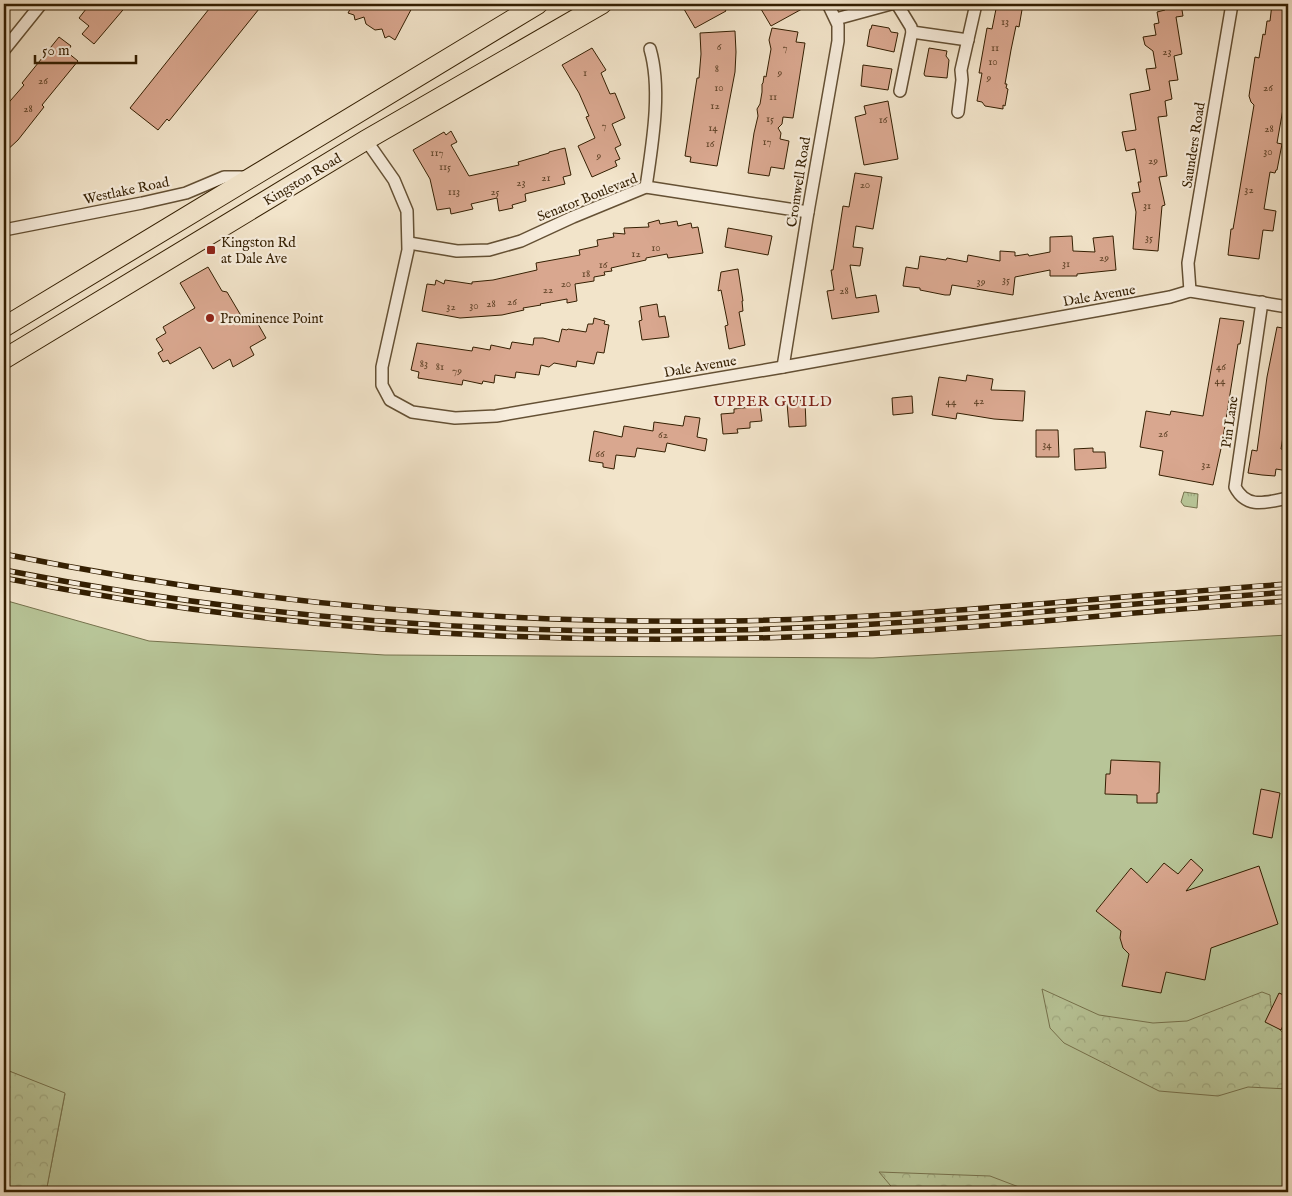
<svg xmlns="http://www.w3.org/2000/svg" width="1292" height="1196" viewBox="0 0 1292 1196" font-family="'IM FELL English',serif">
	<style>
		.green { fill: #b8c598; stroke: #76724d }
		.forest { fill: url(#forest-crowns); stroke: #76724d }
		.park { fill: url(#park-tufts); stroke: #76724d }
		.building { fill: #d9a78f; stroke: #341f02 }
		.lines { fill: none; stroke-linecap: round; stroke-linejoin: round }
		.minor-casing { stroke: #645034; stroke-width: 14 }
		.primary-casing { stroke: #341f02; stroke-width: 21 }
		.minor { stroke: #f7eddd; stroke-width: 11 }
		.primary { stroke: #f2e4ca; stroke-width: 19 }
		.rail-casing { stroke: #341f02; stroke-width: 5.5 }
		.rail { stroke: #f7eddd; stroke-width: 4; stroke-dasharray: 11; stroke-linecap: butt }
		.poi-dot { fill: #8f2418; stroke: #f7eddd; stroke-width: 2 }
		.labels { text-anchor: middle; stroke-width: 4.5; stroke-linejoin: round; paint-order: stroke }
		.number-label { font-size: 11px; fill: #5d4125 }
		.street-label { font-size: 14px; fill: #341f02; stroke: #f7eddd }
		.poi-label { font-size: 14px; fill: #341f02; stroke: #f7eddd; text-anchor: start }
		.neighbourhood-label { font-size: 15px; letter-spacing: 1px; fill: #7a1f14; stroke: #f7eddd }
	</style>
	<defs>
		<pattern id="forest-crowns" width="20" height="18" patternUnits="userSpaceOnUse" patternTransform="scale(1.25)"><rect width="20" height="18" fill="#b8c598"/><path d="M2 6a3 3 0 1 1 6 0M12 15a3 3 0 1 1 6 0" fill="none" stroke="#9fa981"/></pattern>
		<pattern id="park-tufts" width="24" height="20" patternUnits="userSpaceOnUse" patternTransform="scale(1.25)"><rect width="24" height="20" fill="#b8c598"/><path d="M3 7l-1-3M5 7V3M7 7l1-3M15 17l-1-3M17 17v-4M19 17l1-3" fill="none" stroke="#9fa981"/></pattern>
	</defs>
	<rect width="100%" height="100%" fill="#f2e4ca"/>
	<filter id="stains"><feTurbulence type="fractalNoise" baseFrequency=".004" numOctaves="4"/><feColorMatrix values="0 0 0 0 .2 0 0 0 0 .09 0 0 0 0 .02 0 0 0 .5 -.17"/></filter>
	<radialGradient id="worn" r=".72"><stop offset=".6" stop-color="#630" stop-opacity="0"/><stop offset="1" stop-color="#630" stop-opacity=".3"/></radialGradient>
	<path class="green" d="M4,600L149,641L385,655L873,658L1288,635V1192H46L65,1094L4,1069Z"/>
	<g class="forest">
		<path d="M1042,989L1099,1015L1153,1023L1187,1021L1262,992L1270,995C1271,1009 1273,1029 1288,1036V1089L1248,1087L1218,1096L1159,1091L1064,1043L1050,1028Z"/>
		<path d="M4,1069L65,1093L46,1192H4Z"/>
		<path d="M879,1172L990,1176L1032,1192H896Z"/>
	</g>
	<path class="park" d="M1184,492L1198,494L1197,508L1184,506L1181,502Z"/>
	<g class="building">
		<path d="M90,4H128L94,44L82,34L89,26L79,18Z"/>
		<path d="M213,4H252L259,9L169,121L167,119L158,130L130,108Z"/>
		<path d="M353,4H414L395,40L389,36L385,38L382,29L375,30L366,24L364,17L355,20L354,15L348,13Z"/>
		<path d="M681,4H722L726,11L695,28Z"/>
		<path d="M758,4H811L771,26Z"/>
		<path d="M997,4H1023L1019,27L1016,26L1011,50L1005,84H1007L1006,88L1008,89L1005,106L1003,105V109L985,106L982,102L977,101L982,73H979L987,28L992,29Z"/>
		<path d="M1164,4H1181L1183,16L1176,17L1182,54L1174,56L1178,80L1169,81L1172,99L1165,101L1167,116L1158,117L1167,176L1159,177L1165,205L1162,206L1158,251L1133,249L1136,212L1132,193L1140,192L1138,182H1141L1135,149L1126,151L1122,132L1136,130L1130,94L1150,90L1146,69L1156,68L1153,51L1145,45L1143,37L1156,35L1154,24L1159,23L1157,12L1165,10Z"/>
		<path d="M1272,4H1288V73L1284,97L1287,98L1285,109H1283L1277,143L1282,144L1277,170H1276L1275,173L1270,172L1264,209L1276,211L1273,231L1263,230L1259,259L1228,255L1231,229H1233L1254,105L1251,102L1249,96L1255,57L1259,58L1263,34L1265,35L1267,21H1270Z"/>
		<path d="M872,25L889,28L891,32L898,33L894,52L867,46L870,29H871Z"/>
		<path d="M772,28L798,32L796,42L805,43L793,118L783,117L782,124L778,128L781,133L780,139L789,141L784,169L771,167L769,176L748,173L754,133L758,116L757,109L760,104L762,92V84L763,83L764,76L766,77L771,49L769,40Z"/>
		<path d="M735,31L736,52L735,72L717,166L690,162L691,157L685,156L697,78H699L701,54L700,33Z"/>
		<path d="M59,37L71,46L67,52L78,61L42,105L44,107L18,140L4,153V108L24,85L22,83Z"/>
		<path d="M592,48L606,70L601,73L610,94L615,93L625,118L612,124L621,145L615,148L620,159L615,161L617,166L592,177L578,146L595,138L586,117L589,116L579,93L562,65Z"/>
		<path d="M929,48L947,51L946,56L949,60L947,78L925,76L924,74Z"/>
		<path d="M863,65L892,69L888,90L861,86Z"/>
		<path d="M888,101L898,159L864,165L855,117L866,114L864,106Z"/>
		<path d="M451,131L457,142L451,145L469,176L519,165L518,162L549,153V152L565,148L571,175L563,177L565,184L525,194L526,201L512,205L513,208L499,211L497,198L471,204L473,209L451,214L450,208L437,210L430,179L413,150L444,132L446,135Z"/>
		<path d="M855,173L882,177L873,229L856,226L853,247L863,248L860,266L850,265L856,298L876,295L879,312L832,319L827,291L834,290L831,270H833L843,206L849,207Z"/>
		<path d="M659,220L660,224L677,221L678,226L691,223L692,228L698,227L703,253L668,258L667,254L646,258V260L611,268L612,271L604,272L605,275L594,277V281L575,284L577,301L567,303V299L540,304L541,305L523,308L524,310L502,315L460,318L422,311L427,284L435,285L436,280L444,284L445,280L472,284V282L493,280L537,270L536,263L580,255L579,250L598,246L597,240L614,237L613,233L625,234L624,228L649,227L648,223Z"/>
		<path d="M728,228L772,236L768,255L725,247Z"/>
		<path d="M1072,236L1073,251L1095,252L1093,238L1113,236L1116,270L1077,274V276H1050V270L1015,277L1013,295L952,285L950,295H945L920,290V288L903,286L906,267L918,269L920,256L946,260L947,258L967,262L968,255L1000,261V251L1015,252V256L1028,254L1029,256L1050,252V237Z"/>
		<path d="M208,267L222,291L227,292L243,319L247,317L250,323L258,324L266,338L250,347L254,355L233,367L230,359L213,369L200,347L170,364L168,360L163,362L158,353L163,350L156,339L166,333L163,327L195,308L180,283Z"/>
		<path d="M738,269L743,301H742L743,311L739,312L745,345L729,349L725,326L728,325L721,290L718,291L721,272Z"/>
		<path d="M657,304L659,317L665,316L669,337L642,340L639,321L642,320L640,307Z"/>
		<path d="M594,318L605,321L604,324L609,325L604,353L597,352L594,364L577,361L576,367L554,363L549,367L541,365L539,375L516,372L515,378L495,375L494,383L483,381L482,384L463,380L462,385L418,378L419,372L411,370L417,343L472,351L473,347L490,350L491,345L510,349L512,342L533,345L534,338H543L559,342L562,329L567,330L568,329L586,332L588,324H593Z"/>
		<path d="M1220,318L1244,321L1240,344H1238L1222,444L1213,485L1159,475L1163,451L1140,447L1146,411L1170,415L1171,411L1203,416Z"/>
		<path d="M1277,327L1288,329V405L1281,449L1288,450V471L1276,469L1275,476L1262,475L1248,473L1252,450L1257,451L1267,377Z"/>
		<path d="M967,375L993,379L991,390L1025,391L1023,421L994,419L957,413L956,419L932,415L939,377L966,381Z"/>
		<path d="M912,396L913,413L893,415L892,398Z"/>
		<path d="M805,400L806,426L789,427L787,403H793V401Z"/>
		<path d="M760,406L762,421L750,422V428L737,429L738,433L723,434L721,414L734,413V409Z"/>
		<path d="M685,416L700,418L697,437L707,439L705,451L667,443L665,452L637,448L635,457L616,455L614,469L603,467V463L589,461L594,431L622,437L624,426L653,431L654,422L683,426Z"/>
		<path d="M1036,430H1058L1059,457H1036Z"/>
		<path d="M1093,448V452H1105L1106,468L1075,470L1074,449Z"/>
		<path d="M1111,760L1160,762L1159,793H1157V803H1137V795L1105,794L1106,774H1110Z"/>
		<path d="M1261,789L1280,793L1272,838L1253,834Z"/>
		<path d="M1191,859L1203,870L1186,891L1259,866L1278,924L1211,948L1205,980L1166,972L1161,993L1122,986L1129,954L1123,948L1120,938L1121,931L1096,911L1131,868L1147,883L1164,863L1178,874Z"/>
		<path d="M1279,993L1288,997V1015L1281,1030L1265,1022Z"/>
	</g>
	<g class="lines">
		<defs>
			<g id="minor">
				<path d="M897,4L911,27L912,32L900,91"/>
				<path d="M836,19L891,4"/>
				<path d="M912,32L968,40"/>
				<path d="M4,50L41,4"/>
				<path d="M958,112L962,80L961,70L976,4"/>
				<path d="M366,140L394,180L407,211L408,250L382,367V385L390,400L412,412L455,418L496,416L783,367L1111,308L1170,297L1190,291L1288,307"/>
				<path d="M646,187C652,145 662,90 650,49"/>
				<path d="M4,230L142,203L186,193L224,177H249"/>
				<path d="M409,243L457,251L489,250L521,241L573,217L646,187L808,212"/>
				<path d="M1190,291L1188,263L1232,4"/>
				<path d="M1262,302L1235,487C1247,510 1267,502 1288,498"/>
				<path d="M783,367L808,212L838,41V25L828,4"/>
			</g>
			<g id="primary">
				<path d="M4,327L538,4"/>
				<path d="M4,359L366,140L602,4"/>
			</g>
		</defs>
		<use href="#minor" class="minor-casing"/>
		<use href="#primary" class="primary-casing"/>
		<use href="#minor" class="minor"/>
		<use href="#primary" class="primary"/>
		<defs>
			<g id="rail">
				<path d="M4,554C243,603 488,624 732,621C918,618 1103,597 1288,584"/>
				<path d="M4,570C243,617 489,636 732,630C918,626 1103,605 1288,592"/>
				<path d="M4,578C263,629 527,646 791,637C957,632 1122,612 1288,601"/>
			</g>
		</defs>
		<use href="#rail" class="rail-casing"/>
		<use href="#rail" class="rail"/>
	</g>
	<g class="poi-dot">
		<rect x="206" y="245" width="10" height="10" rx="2.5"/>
		<circle cx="210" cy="318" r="5"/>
	</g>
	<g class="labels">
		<g class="number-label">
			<text x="1005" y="25">13</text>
			<text x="719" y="50">6</text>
			<text x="785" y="51">7</text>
			<text x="995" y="51">11</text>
			<text x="1167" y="55">23</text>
			<text x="993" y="65">10</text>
			<text x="717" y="72">8</text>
			<text x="585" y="76">1</text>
			<text x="780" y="76">9</text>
			<text x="989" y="81">9</text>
			<text x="43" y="84">26</text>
			<text x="719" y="91">10</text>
			<text x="1268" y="91">26</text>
			<text x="773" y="100">11</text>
			<text x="715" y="109">12</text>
			<text x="28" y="112">28</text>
			<text x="770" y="122">15</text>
			<text x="883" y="123">16</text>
			<text x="604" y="129">7</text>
			<text x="713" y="131">14</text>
			<text x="1269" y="132">28</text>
			<text x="767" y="145">17</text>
			<text x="710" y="147">16</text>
			<text x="1268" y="155">30</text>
			<text x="437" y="156">117</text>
			<text x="599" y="159">9</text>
			<text x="1153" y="164">29</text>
			<text x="445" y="170">115</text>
			<text x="546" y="181">21</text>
			<text x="521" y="186">23</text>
			<text x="865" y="188">20</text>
			<text x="1249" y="193">32</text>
			<text x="454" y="195">113</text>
			<text x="495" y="195">25</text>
			<text x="1147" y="209">31</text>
			<text x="1149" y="241">35</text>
			<text x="656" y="251">10</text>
			<text x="636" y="257">12</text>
			<text x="1104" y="261">29</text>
			<text x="1066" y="267">31</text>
			<text x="603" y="268">16</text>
			<text x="586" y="277">18</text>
			<text x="1006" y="283">35</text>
			<text x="981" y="285">39</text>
			<text x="566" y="287">20</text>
			<text x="548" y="293">22</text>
			<text x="844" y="294">28</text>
			<text x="512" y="305">26</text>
			<text x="491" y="307">28</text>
			<text x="474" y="309">30</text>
			<text x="451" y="310">32</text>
			<text x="424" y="367">83</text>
			<text x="440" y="370">81</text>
			<text x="1221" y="370">46</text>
			<text x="457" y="374">79</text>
			<text x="1220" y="384">44</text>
			<text x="979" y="404">42</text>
			<text x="951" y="405">44</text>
			<text x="1163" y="437">26</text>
			<text x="663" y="438">62</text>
			<text x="1047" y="448">34</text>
			<text x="600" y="457">66</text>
			<text x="1206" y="468">32</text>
		</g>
		<g class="street-label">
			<text transform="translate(1193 145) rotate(-81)" y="5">Saunders Road</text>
			<text transform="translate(302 179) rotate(-31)" y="5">Kingston Road</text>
			<text transform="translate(798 182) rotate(-81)" y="5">Cromwell Road</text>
			<text transform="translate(126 190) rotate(-12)" y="5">Westlake Road</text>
			<text transform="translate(587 197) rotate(-22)" y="5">Senator Boulevard</text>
			<text transform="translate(1099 295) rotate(-10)" y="5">Dale Avenue</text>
			<text transform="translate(700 366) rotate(-10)" y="5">Dale Avenue</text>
			<text transform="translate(1229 422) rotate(-82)" y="5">Pin Lane</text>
		</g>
		<g class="poi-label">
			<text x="221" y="247">Kingston Rd<tspan x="221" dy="16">at Dale Ave</tspan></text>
			<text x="220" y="323">Prominence Point</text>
		</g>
		<g class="neighbourhood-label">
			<text x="773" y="406">UPPER GUILD</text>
		</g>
	</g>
	<rect width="1292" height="1196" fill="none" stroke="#f2e4ca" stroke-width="20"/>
	<rect x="5" y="5" width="1282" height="1186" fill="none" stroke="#341f02" stroke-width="2.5"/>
	<rect x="10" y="10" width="1272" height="1176" fill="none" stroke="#341f02"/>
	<path d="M35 55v8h101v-8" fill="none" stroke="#341f02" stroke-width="2.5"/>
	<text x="42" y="55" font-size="15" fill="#341f02" stroke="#f7eddd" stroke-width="4" paint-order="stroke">50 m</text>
	<rect width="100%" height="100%" filter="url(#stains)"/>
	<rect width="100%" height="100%" fill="url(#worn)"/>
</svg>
